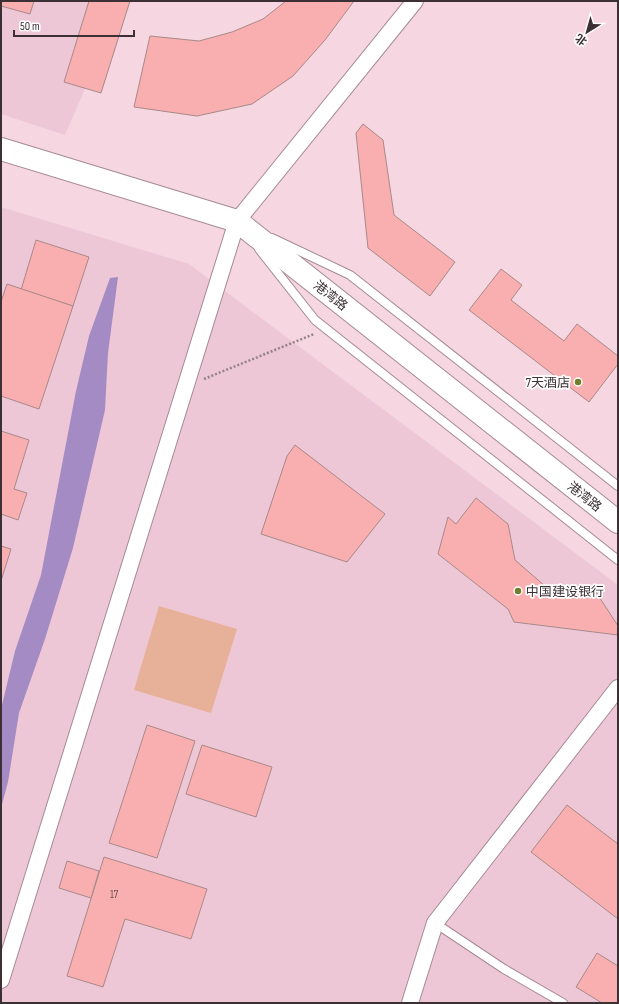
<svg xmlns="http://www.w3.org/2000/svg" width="619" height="1004" viewBox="0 0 619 1004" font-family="'Sofia Sans Condensed','Noto Sans SC',sans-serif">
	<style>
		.built { fill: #eec7d6 }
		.green { fill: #e7b099 }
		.water { fill: #a48bc4 }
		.building { fill: #f9afb0; stroke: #a88989 }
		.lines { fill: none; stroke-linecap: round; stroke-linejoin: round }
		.service-casing { stroke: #a68a94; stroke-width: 10 }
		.minor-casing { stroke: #a68a94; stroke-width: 18 }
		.secondary-casing { stroke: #a68a94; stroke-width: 24 }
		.path { stroke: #958088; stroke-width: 2.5; stroke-dasharray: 2 2; stroke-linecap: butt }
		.service { stroke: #fff; stroke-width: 8 }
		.minor { stroke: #fff; stroke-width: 16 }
		.secondary { stroke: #fff; stroke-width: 22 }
		.poi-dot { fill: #717f2c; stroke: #fff; stroke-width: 1.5 }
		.labels { text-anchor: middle; stroke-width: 3.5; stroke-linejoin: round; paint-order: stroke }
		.number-label { font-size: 11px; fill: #6b5054 }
		.street-label { font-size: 13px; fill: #3c3035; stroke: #fff }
		.poi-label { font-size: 13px; fill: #3c3035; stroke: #fff; text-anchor: end }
	</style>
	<rect width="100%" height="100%" fill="#f5d6e1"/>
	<g class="built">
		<path d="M1,1H123L65,135L1,114Z"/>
		<path d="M1,207L189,264L618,585V1003H1Z"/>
	</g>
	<path class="green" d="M159,606L237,629L211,713L134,690Z"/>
	<path class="water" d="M118,277L108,353L105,410L73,548L45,639L19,713L8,782L1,808V709L15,651L41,575L76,391L89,336L110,278Z"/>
	<g class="building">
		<path d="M1,1H34L30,14L1,6Z"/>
		<path d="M89,1H130L101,93L64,82Z"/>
		<path d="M286,1H354L325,40L293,76L252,104L197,116L134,107L150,36L199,41L232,32L263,19Z"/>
		<path d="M363,124L383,140L394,215L455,262L430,296L368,248L356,133Z"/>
		<path d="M36,240L89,257L73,306L21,290Z"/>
		<path d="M501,269L522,285L511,300L564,341L577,324L618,356V364L589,402L469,310Z"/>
		<path d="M7,284L73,306L39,409L1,396V302Z"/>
		<path d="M1,431L29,440L14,489L27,493L18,520L1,514Z"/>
		<path d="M295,445L385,514L347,562L261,534L287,456Z"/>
		<path d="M476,498L508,524L515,560L545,586L596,592L618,626V635L514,622L508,609L438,554L448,517L456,524Z"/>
		<path d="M1,546L11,549L1,581Z"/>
		<path d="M147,725L195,741L157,858L109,843Z"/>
		<path d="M202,745L272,767L256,817L186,794Z"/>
		<path d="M567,805L618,844V919L531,852Z"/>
		<path d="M104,857L207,889L191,939L125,919L103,987L67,976Z"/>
		<path d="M67,861L99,871L91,898L59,888Z"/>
		<path d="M597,953L618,966V1003H602L576,987Z"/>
	</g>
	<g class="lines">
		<defs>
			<g id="service">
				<path d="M272,238L350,275L618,486"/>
				<path d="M259,249L315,320L618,560"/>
				<path d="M435,923L504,969L563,1003"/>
			</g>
			<g id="minor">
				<path d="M1,980L237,221L415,1"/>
				<path d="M410,1003L435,923L618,688"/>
			</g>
			<path id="secondary" d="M1,149L237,221L618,522"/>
		</defs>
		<use href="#service" class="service-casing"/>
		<use href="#minor" class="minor-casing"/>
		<use href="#secondary" class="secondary-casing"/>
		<path class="path" d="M204,379L314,334"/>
		<use href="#service" class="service"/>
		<use href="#minor" class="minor"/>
		<use href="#secondary" class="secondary"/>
	</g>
	<g class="poi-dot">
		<circle cx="578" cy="382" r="4"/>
		<circle cx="518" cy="591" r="4"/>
	</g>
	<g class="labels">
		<g class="number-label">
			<text x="114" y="898">17</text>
		</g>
		<g class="street-label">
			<text transform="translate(331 295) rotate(38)" y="5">港湾路</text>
			<text transform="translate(585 496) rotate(38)" y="5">港湾路</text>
		</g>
		<g class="poi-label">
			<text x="570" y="387">7天酒店</text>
			<text x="526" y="596" text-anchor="start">中国建设银行</text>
		</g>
	</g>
	<rect width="619" height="1004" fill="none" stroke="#3c3035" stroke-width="4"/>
	<g transform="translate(587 32) rotate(217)" stroke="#ffffff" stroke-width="3" paint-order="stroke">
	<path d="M0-3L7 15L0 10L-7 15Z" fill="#3c3035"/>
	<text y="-6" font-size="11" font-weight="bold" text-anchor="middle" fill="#3c3035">北</text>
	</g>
	<path d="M14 30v6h120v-6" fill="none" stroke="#3c3035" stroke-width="2"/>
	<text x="20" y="30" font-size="12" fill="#3c3035" stroke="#ffffff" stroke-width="3" paint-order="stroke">50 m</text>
</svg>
